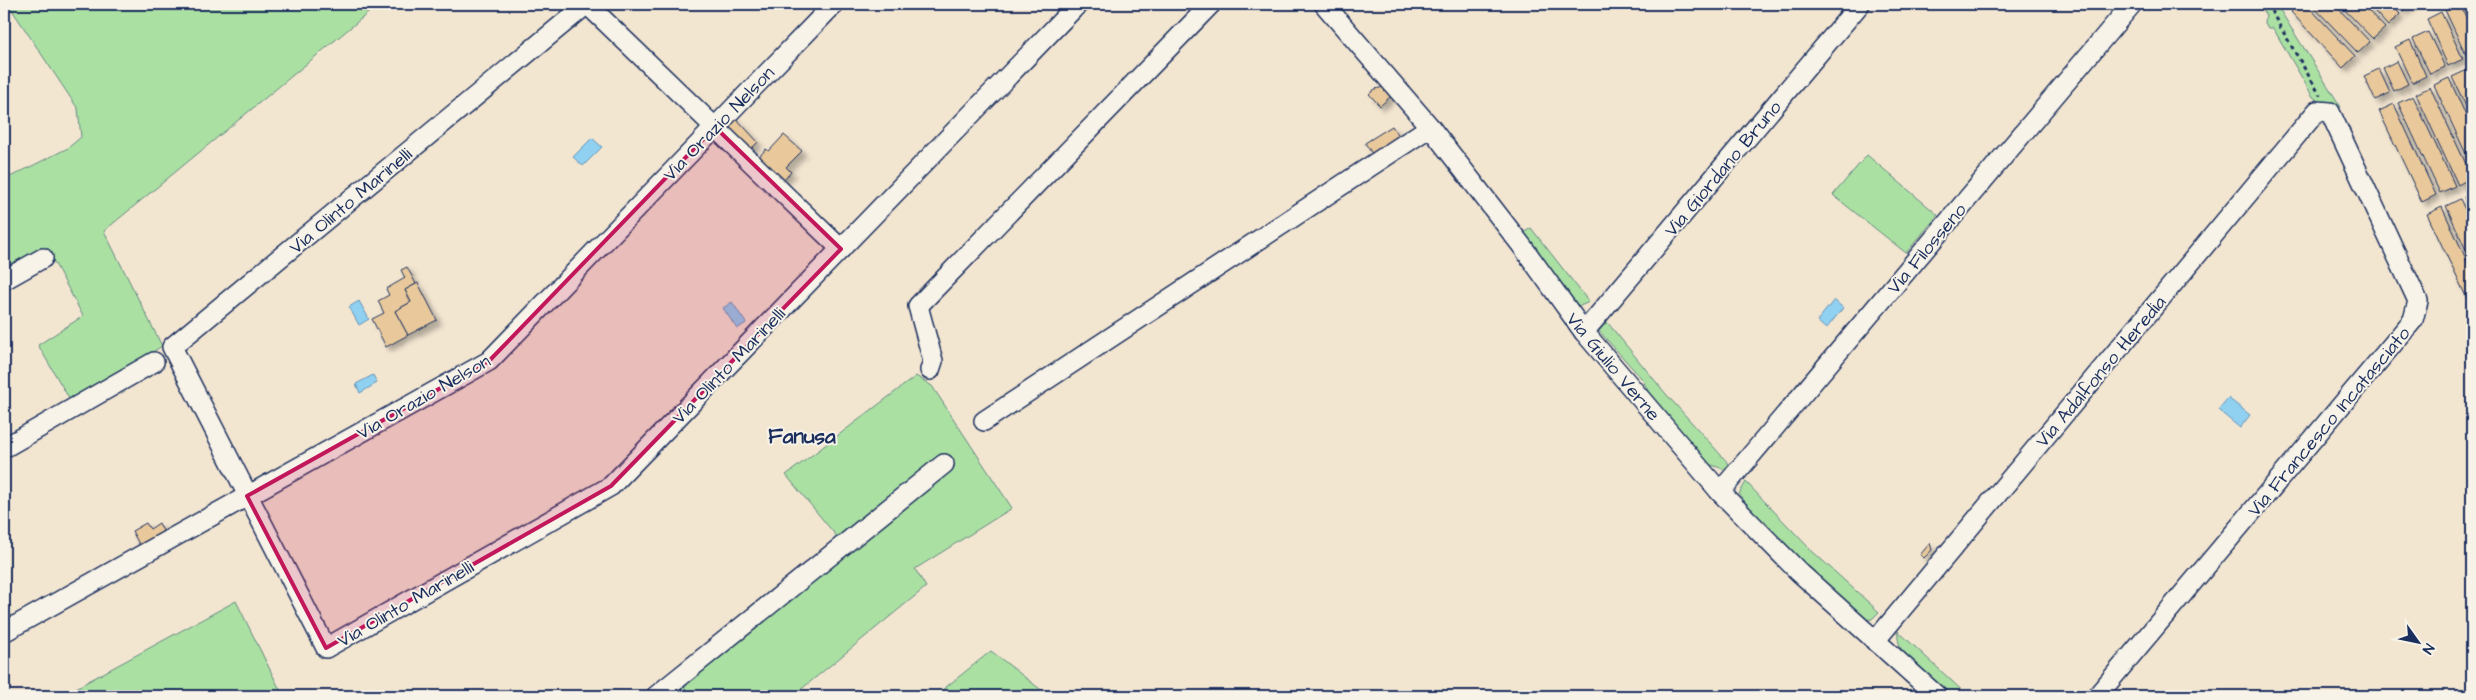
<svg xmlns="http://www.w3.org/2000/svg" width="2476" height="700" viewBox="0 0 2476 700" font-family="'Architects Daughter',sans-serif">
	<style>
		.green { fill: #abe0a3; stroke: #638880 }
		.water { fill: #90d1f1; stroke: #6190b6 }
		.building { fill: #e9c99b; stroke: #1b2f5e; filter: url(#shadow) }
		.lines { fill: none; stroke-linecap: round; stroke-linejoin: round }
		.minor-casing { stroke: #1b2f5e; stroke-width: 22 }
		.path { stroke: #1b2f5e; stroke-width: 3; stroke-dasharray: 4 4; stroke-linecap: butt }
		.minor { stroke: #f7f3e8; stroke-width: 19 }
		.marked { fill: #c2185b; fill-opacity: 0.2; stroke: #c2185b; stroke-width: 4; stroke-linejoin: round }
		.labels { text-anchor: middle; stroke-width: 4; stroke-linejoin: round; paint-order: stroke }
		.street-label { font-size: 19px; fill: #1b2f5e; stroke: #f7f3e8 }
		.quarter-label { font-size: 21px; font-weight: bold; fill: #1b2f5e; stroke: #f7f3e8 }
	</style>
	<defs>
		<filter id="shadow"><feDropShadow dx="4.5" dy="4.5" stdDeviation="2.5" flood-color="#0004"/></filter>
	</defs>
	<rect width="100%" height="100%" fill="#f3e6d1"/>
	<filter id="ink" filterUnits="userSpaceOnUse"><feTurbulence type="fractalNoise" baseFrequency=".02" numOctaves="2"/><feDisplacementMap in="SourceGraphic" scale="10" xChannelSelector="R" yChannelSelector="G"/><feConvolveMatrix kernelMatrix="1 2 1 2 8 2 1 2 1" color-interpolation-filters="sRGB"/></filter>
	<g filter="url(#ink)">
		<g class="green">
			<path d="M8,4H379L104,231L162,346L131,366L70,400L38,345L83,316L46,247L4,270V180L68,148L81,137L78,109Z"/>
			<path d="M2259,4H2276L2341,107L2333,110L2313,97L2273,28H2268L2264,21L2266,16Z"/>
			<path d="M1867,155L1938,215L1906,253L1833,195Z"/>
			<path d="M1531,228L1589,302L1580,306L1573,303L1520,235Z"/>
			<path d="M1607,322L1666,394L1729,464L1724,469L1708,464L1652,400L1643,380L1599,331Z"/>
			<path d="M916,376L932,386L1012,508L915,569L926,587L793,696H664L838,538L786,475Z"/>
			<path d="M1746,482L1812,551L1879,612L1872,619L1864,620L1820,580L1757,517L1739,494Z"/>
			<path d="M236,601L283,696H61Z"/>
			<path d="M1898,631L1968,696H1949C1932,681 1894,657 1898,631Z"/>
			<path d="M991,651L1049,696H943L941,691Z"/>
		</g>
		<g class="water">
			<path d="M592,138L602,147L583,166L573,157Z"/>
			<path d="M1834,300L1843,308L1826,329L1817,321Z"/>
			<path d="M359,301L369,319L359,325L349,307Z"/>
			<path d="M732,302L746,323L737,329L723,308Z"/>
			<path d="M373,375L377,383L360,393L356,384Z"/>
			<path d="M2228,398L2250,415L2240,428L2218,410Z"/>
		</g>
		<g class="building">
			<path d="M2299,4H2306L2355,56L2343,68L2291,12Z"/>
			<path d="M2311,4H2334L2370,42L2358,53Z"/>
			<path d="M2339,4H2362L2385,28L2373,39Z"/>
			<path d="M2368,4H2390L2400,14L2388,26Z"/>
			<path d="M2396,4H2412L2403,11Z"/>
			<path d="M2460,4L2472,30V55L2467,57L2445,10Z"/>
			<path d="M2464,4H2472V21Z"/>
			<path d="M2441,12L2463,59L2448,66L2427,19Z"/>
			<path d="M2428,32L2445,67L2430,74L2413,39Z"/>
			<path d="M2410,40L2426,76L2412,83L2395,47Z"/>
			<path d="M2397,61L2408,84L2394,91L2383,68Z"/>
			<path d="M2379,69L2390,93L2375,100L2364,76Z"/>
			<path d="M2467,70L2472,81V119L2452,77Z"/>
			<path d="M2449,78L2472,129V167L2434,85Z"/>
			<path d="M1384,87L1391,96L1380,106L1369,94L1375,89Z"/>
			<path d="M2430,87L2472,177L2458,185L2416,94Z"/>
			<path d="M2413,96L2455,186L2440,193L2398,103Z"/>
			<path d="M2394,104L2436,195L2422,202L2379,111Z"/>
			<path d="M734,116L758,142L749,151L724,127Z"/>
			<path d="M1392,126L1400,137L1373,155L1365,143Z"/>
			<path d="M784,135L802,151L786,167L791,172L782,182L757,159L766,149L769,151Z"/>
			<path d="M2472,193V215L2464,197Z"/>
			<path d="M2460,199L2472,224V263L2446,206Z"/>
			<path d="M2442,207L2472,272V304L2470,305L2427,214Z"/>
			<path d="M407,267L416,284L405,290L411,302L395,311L408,335L386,347L372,319L384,313L378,301L389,295L386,289L405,278L401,270Z"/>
			<path d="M418,283L437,320L408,335L395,311L411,302L405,290Z"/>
			<path d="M146,523L150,529L159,523L164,533L140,546L132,531Z"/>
			<path d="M1930,543L1932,550L1924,558L1920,555Z"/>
		</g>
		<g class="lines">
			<defs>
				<g id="minor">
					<path d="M587,4L172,347L326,648L611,486L1078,4"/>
					<path d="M587,4L841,249"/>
					<path d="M1324,4L1430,127L1522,246L1584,332L1720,492L1799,572L1937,696"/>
					<path d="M4,280L43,258"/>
					<path d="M1584,332L1860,4"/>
					<path d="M930,370L933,361L918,306L1211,4"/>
					<path d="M984,421L1430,127"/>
					<path d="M4,448L154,362"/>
					<path d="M1720,492L2132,4"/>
					<path d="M4,632L489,361L834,4"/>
					<path d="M1875,641L2317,111L2330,112L2418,301L2413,320L2097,696"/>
					<path d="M656,696L944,464"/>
				</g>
			</defs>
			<use href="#minor" class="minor-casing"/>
			<path class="path" d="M2267,4L2320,95"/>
			<use href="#minor" class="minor"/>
		</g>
	</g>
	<path class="marked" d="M715,127L841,249L611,486L326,648L247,496L489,361Z"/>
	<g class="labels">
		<g class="street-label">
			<text transform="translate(718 123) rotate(-46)" y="7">Via Orazio Nelson</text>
			<text transform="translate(1722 168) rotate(-50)" y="7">Via Giordano Bruno</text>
			<text transform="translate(350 200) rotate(-40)" y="7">Via Olinto Marinelli</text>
			<text transform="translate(1926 248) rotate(-50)" y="7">Via Filosseno</text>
			<text transform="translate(728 365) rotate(-46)" y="7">Via Olinto Marinelli</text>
			<text transform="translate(1614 366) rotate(50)" y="7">Via Giulio Verne</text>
			<text transform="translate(2100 371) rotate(-50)" y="7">Via Adalfonso Heredia</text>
			<text transform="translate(423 396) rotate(-30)" y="7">Via Orazio Nelson</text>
			<text transform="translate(2328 421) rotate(-50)" y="7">Via Francesco Incatasciato</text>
			<text transform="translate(405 603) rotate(-30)" y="7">Via Olinto Marinelli</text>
		</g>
		<g class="quarter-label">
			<text x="802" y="443">Fanusa</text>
		</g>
	</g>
	<rect width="2476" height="700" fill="none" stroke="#f7f3e8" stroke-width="20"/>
	<rect x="10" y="10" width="2456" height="680" fill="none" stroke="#1b2f5e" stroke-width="2" filter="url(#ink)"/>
	<g transform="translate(2418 642) rotate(123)" stroke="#f7f3e8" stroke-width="4" paint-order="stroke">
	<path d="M0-4L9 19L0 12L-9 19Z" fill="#1b2f5e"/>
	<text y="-8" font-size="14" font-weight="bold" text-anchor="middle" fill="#1b2f5e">N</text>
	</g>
</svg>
